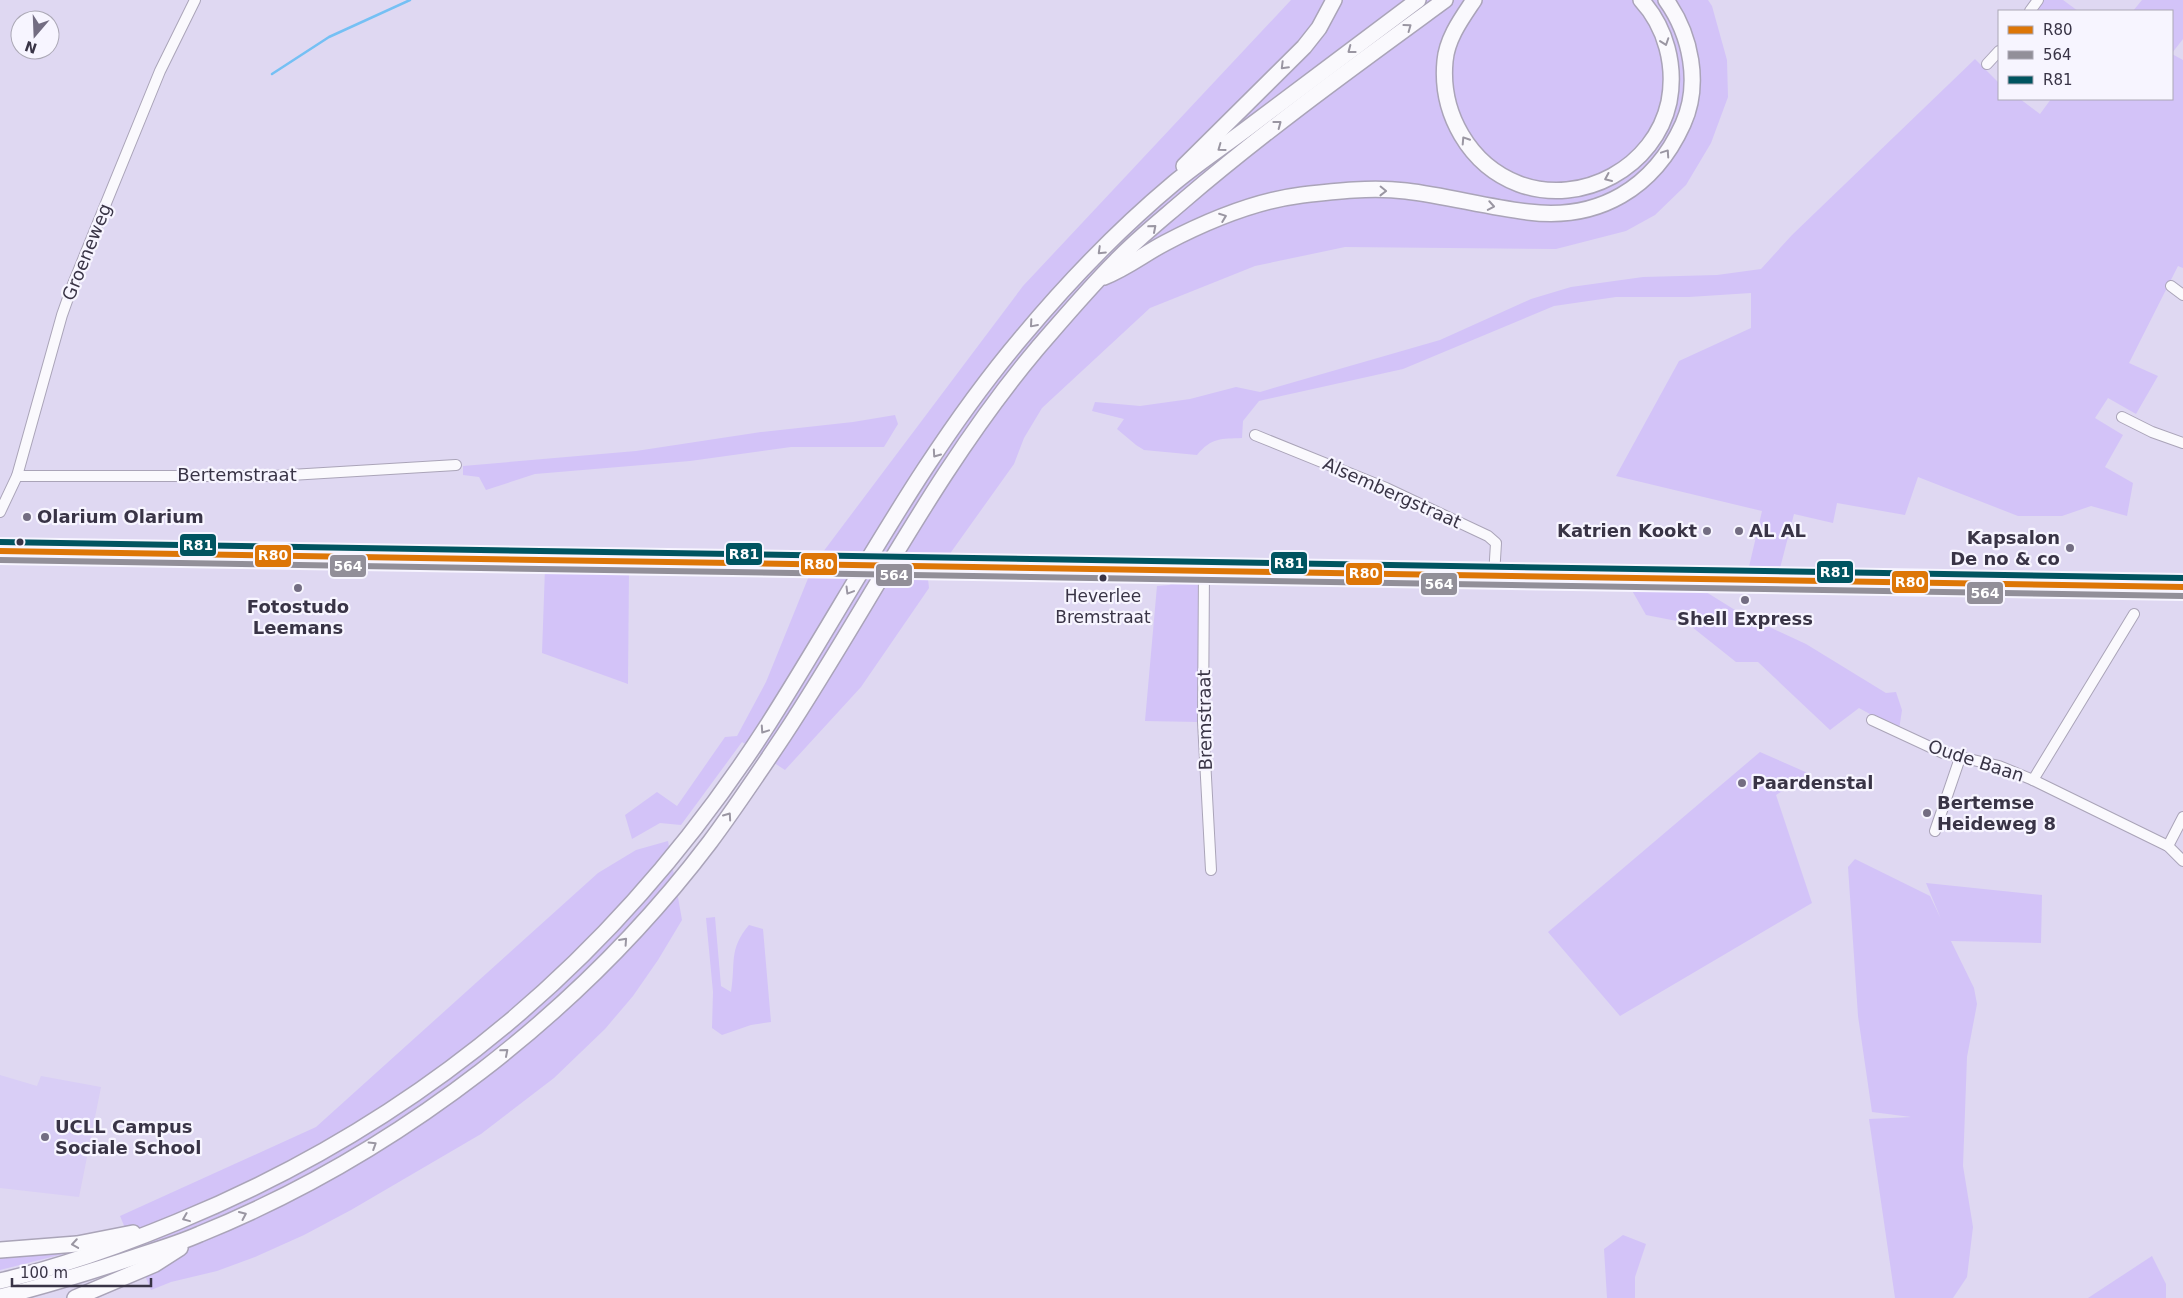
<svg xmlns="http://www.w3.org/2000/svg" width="2183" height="1298" viewBox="0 0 2183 1298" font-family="'DejaVu Sans',sans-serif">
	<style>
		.built { fill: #d9cef6 }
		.green { fill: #d3c3f8 }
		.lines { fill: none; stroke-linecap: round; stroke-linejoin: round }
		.stream { stroke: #75c0f4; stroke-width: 2.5 }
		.minor-casing { stroke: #aaa4b8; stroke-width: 12 }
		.major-casing { stroke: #aaa4b8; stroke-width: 15 }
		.highway-casing { stroke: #aaa4b8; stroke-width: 18 }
		.minor { stroke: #faf9fd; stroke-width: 10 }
		.major { stroke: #faf9fd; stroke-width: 12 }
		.highway { stroke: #faf9fd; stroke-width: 15 }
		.major-bridge-casing { stroke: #aaa4b8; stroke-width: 15; stroke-linecap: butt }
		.major-bridge { stroke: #faf9fd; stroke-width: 12 }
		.bus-1-casing { stroke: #f7f5ff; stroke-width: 10 }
		.bus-2-casing { stroke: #f7f5ff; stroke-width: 10 }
		.bus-3-casing { stroke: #f7f5ff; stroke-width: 10 }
		.bus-1 { stroke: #dd7607; stroke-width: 6 }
		.bus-2 { stroke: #928f99; stroke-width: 6 }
		.bus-3 { stroke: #005460; stroke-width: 6 }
		.oneway { stroke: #9a96a2 }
		.poi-dot { fill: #736d82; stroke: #f7f5ff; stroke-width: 2 }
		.bus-dot { fill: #393446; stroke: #f7f5ff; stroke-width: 2 }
		.labels { text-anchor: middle; stroke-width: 4.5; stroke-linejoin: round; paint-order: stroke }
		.bus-label { font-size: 17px; fill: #393446; stroke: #f7f5ff }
		.street-label { font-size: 18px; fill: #393446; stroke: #f7f5ff }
		.poi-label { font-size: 18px; font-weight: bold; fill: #393446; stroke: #f7f5ff; text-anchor: start }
		.line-badge { stroke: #f7f5ff; stroke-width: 2 }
		.badge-label { font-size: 14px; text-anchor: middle; font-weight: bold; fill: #fff }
	</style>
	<rect width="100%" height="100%" fill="#dfd8f2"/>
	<path class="built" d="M0,1075L37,1086L41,1076L101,1087L79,1197L0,1188Z"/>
	<g class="green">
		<path d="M1291,0H1708L1712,6L1727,60L1728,97L1711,143L1686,185L1655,215L1626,231L1556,249L1345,247L1255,266L1150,308L1042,408L1024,438L1014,464L949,555L823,552L1023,286Z"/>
		<path d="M2040,0H2063L2078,11H2032Z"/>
		<path d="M2142,0H2183V39L2172,53V11H2133Z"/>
		<path d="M2172,54L2183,60V268L2178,266L2129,363L2158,376L2136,414L2108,398L2095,418L2123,435L2105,467L2133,483L2127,516L2091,506L2062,516H2018L1918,477L1905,515L1837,503L1833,523L1794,514L1779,572L1748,571L1762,511L1616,476L1679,361L1751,328V293L1689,297H1616L1554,306L1403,369L1259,401L1243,421L1242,438C1221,439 1212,437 1197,455L1144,450L1136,445L1117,429L1124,419L1092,411L1095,402L1140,406L1190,399L1236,387L1260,392L1440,340L1531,299L1571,287L1643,277L1717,275L1761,269L1792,235L1975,59L1999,83V99H2020L2040,114L2051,99H2172Z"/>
		<path d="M895,415L898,424L884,447H791L690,461L535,474L486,490L479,477L463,475V466L636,451L761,432L853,422Z"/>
		<path d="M545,568L629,569L628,684L542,653Z"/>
		<path d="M809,576L928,579L929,588L861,687L785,770L742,742L681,825L660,823L632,839L625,815L657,792L677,806L725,737L737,736L766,682Z"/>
		<path d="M1183,578L1198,581L1199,722L1145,721L1157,586L1169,585Z"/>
		<path d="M1630,587H1698L1743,615L1806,644L1886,693L1896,692L1902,710L1899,730L1859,708L1830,730L1758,662H1736L1687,623L1646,615Z"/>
		<path d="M1760,752L1810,774L1776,795L1812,903L1620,1016L1548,932Z"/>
		<path d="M668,841L682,920L658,960L633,996L605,1029L554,1078L481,1134L351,1210L304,1235L255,1257L217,1271L171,1282L151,1290L120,1216L316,1127L598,873L636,850Z"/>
		<path d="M1855,859L1930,896L1941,919L1926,883L2042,895L2041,943L1951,941L1974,988L1977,1004L1967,1057L1963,1166L1973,1227L1967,1277L1953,1298H1895L1869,1119L1911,1117L1872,1112L1858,1016L1848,867Z"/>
		<path d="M715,917L721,986L731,992C736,963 728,950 749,925L763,929L771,1022L751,1025L722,1035L712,1028L713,992L706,918Z"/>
		<path d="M1623,1235L1646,1244L1635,1277V1298H1607L1604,1249Z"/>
		<path d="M66,1250L67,1253L0,1270V1254Z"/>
		<path d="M2152,1256L2166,1284V1298H2088Z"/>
	</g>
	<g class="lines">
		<path class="stream" d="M272,74L329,37L410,0"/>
		<defs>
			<g id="minor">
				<path d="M2030,11L2038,0"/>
				<path d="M1987,64L1999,51"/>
				<path d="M2171,286L2183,295"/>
				<path d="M2122,417L2152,432L2183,443"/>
				<path d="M1255,435L1386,488L1488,536L1496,543L1494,576"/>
				<path d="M17,476H274L456,465"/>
				<path d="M0,512L17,476L62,315L73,284L160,71L195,0"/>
				<path d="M1204,570L1203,722L1211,870"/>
				<path d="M1872,720L1943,753L1999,766L2033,780L2168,846L2183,861"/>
				<path d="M2033,780L2134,614"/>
				<path d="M1935,831L1960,758"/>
				<path d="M2168,846L2183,817"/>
			</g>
			<g id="major">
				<path d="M0,551L814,564"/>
				<path d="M931,566L2183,587"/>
			</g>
			<g id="highway">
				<path d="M1474,0C1462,18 1447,38 1445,61C1440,113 1469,165 1519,184C1582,207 1655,167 1669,102C1676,66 1666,27 1641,0"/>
				<path d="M1184,166L1304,47L1319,28L1334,0"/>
				<path d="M1104,277C1127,268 1144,254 1165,243C1207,221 1254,201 1302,195C1336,191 1372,187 1406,191C1447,196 1487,207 1528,212C1599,221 1654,188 1683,124C1701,84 1691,35 1666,0"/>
				<path d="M0,1250L77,1244L133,1233"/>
				<path d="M0,1281C61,1267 119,1246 177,1222C428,1119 623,951 769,723C851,594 922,455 1022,337C1068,282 1119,229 1174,183C1199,162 1227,144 1253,124C1308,83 1363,41 1418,0"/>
				<path d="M0,1297C49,1285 96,1270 144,1254C163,1248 182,1242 200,1234C397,1154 582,1011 710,842C736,807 760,771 784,735C868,607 937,468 1036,350C1062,320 1088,289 1116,261C1137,239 1161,220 1183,201C1267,129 1356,65 1445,0"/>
				<path d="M75,1298L155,1264L180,1248"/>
			</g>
		</defs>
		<use href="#minor" class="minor-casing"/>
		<use href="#major" class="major-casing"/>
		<use href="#highway" class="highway-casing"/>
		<use href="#minor" class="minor"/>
		<use href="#major" class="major"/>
		<use href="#highway" class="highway"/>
		<defs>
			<path id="major-bridge" d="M814,564L931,566"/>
		</defs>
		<use href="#major-bridge" class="major-bridge-casing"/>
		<use href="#major-bridge" class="major-bridge"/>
		<defs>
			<path id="bus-1" d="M0,551L2183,587"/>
			<path id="bus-2" d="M0,560L2183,596"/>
			<path id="bus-3" d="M0,542L2183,578"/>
		</defs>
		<use href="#bus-1" class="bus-1-casing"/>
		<use href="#bus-2" class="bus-2-casing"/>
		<use href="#bus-3" class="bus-3-casing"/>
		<use href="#bus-1" class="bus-1"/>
		<use href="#bus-2" class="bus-2"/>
		<use href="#bus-3" class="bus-3"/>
	</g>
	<defs><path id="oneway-chevron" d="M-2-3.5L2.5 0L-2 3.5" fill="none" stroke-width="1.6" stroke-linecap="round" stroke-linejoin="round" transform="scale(1.25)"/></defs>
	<g class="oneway">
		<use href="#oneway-chevron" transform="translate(1408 27) rotate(-36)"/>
		<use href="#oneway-chevron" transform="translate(1665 42) rotate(71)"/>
		<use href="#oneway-chevron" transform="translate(1351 50) rotate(143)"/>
		<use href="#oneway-chevron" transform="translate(1284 66) rotate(135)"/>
		<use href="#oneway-chevron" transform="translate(1278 124) rotate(-37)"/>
		<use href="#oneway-chevron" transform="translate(1465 140) rotate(-123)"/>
		<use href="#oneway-chevron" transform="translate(1221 148) rotate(144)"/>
		<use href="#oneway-chevron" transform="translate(1666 153) rotate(-56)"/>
		<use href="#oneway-chevron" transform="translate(1608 178) rotate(156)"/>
		<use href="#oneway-chevron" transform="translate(1383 191) rotate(1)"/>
		<use href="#oneway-chevron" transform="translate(1491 206) rotate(10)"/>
		<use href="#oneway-chevron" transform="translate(1223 217) rotate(-21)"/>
		<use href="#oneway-chevron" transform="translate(1153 228) rotate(-41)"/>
		<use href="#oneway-chevron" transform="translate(1101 251) rotate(136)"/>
		<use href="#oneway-chevron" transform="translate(1033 324) rotate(131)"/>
		<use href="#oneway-chevron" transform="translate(936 454) rotate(125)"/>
		<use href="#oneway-chevron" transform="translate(849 591) rotate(121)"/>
		<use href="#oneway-chevron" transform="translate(764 730) rotate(124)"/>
		<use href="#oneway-chevron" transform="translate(728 816) rotate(-55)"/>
		<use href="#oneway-chevron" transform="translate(624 941) rotate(-48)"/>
		<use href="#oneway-chevron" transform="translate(505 1052) rotate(-41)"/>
		<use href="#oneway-chevron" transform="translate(373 1145) rotate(-32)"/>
		<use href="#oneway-chevron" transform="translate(243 1215) rotate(-24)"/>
		<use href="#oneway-chevron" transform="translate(186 1218) rotate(158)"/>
		<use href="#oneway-chevron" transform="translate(75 1244) rotate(171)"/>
	</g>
	<g class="poi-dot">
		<circle cx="27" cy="517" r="5"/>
		<circle cx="1707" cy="531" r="5"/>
		<circle cx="1739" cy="531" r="5"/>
		<circle cx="2070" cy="548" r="5"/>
		<circle cx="298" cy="588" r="5"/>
		<circle cx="1745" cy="600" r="5"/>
		<circle cx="1742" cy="783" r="5"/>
		<circle cx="1927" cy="813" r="5"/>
		<circle cx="45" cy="1137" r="5"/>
	</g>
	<g class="bus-dot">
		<circle cx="20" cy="542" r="4.5"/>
		<circle cx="1103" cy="578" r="4.5"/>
	</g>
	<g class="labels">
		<g class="bus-label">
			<text x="1103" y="602">Heverlee<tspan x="1103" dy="21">Bremstraat</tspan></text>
		</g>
		<g class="street-label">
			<text transform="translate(87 252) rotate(-68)" y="6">Groeneweg</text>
			<text x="237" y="481">Bertemstraat</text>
			<text transform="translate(1392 493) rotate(24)" y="6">Alsembergstraat</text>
			<text transform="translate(1205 720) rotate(-91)" y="6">Bremstraat</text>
			<text transform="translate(1976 761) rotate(18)" y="6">Oude Baan</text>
		</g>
		<g class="poi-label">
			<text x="37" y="523">Olarium Olarium</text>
			<text x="1697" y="537" text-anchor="end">Katrien Kookt</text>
			<text x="1749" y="537">AL AL</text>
			<text x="2060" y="544" text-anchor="end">Kapsalon<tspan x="2060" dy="21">De no &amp; co</tspan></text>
			<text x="298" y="613" text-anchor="middle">Fotostudo<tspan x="298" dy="21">Leemans</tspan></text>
			<text x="1745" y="625" text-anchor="middle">Shell Express</text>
			<text x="1752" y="789">Paardenstal</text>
			<text x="1937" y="809">Bertemse<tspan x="1937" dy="21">Heideweg 8</tspan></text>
			<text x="55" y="1133">UCLL Campus<tspan x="55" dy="21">Sociale School</tspan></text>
		</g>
	</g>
	<g class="line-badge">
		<rect x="179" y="533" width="38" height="24" rx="5" fill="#005460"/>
		<rect x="725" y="542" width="38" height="24" rx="5" fill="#005460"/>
		<rect x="254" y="544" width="38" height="24" rx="5" fill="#dd7607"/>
		<rect x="1270" y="551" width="38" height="24" rx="5" fill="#005460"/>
		<rect x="800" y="552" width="38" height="24" rx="5" fill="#dd7607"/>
		<rect x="329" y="554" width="38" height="24" rx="5" fill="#928f99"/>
		<rect x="1816" y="560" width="38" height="24" rx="5" fill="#005460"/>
		<rect x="1345" y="562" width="38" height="24" rx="5" fill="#dd7607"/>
		<rect x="875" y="563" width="38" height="24" rx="5" fill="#928f99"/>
		<rect x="1891" y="570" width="38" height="24" rx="5" fill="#dd7607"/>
		<rect x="1420" y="572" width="38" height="24" rx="5" fill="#928f99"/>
		<rect x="1966" y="581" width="38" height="24" rx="5" fill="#928f99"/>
	</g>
	<g class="badge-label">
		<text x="198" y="550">R81</text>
		<text x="744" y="559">R81</text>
		<text x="273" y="560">R80</text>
		<text x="1289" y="568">R81</text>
		<text x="819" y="569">R80</text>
		<text x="348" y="571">564</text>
		<text x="1835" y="577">R81</text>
		<text x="1364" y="578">R80</text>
		<text x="894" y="580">564</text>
		<text x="1910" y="587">R80</text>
		<text x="1439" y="589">564</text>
		<text x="1985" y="598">564</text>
	</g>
	<rect x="1998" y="10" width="175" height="90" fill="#f7f5ff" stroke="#aba8b5"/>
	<rect x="2008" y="26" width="25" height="8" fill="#dd7607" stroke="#aba8b5"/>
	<text x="2043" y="35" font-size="15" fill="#393446">R80</text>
	<rect x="2008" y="51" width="25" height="8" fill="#928f99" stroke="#aba8b5"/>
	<text x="2043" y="60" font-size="15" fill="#393446">564</text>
	<rect x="2008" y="76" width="25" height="8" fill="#005460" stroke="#aba8b5"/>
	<text x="2043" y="85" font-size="15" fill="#393446">R81</text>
	<g transform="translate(35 35) rotate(199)"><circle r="24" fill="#f7f5ff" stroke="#aba8b5"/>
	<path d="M0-4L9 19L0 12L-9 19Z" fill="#736d82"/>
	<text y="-8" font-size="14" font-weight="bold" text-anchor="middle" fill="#393446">N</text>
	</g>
	<path d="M12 1278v8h139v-8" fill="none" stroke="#393446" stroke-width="2.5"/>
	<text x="20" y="1278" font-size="15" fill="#393446" stroke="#f7f5ff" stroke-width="4" paint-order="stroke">100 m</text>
</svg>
